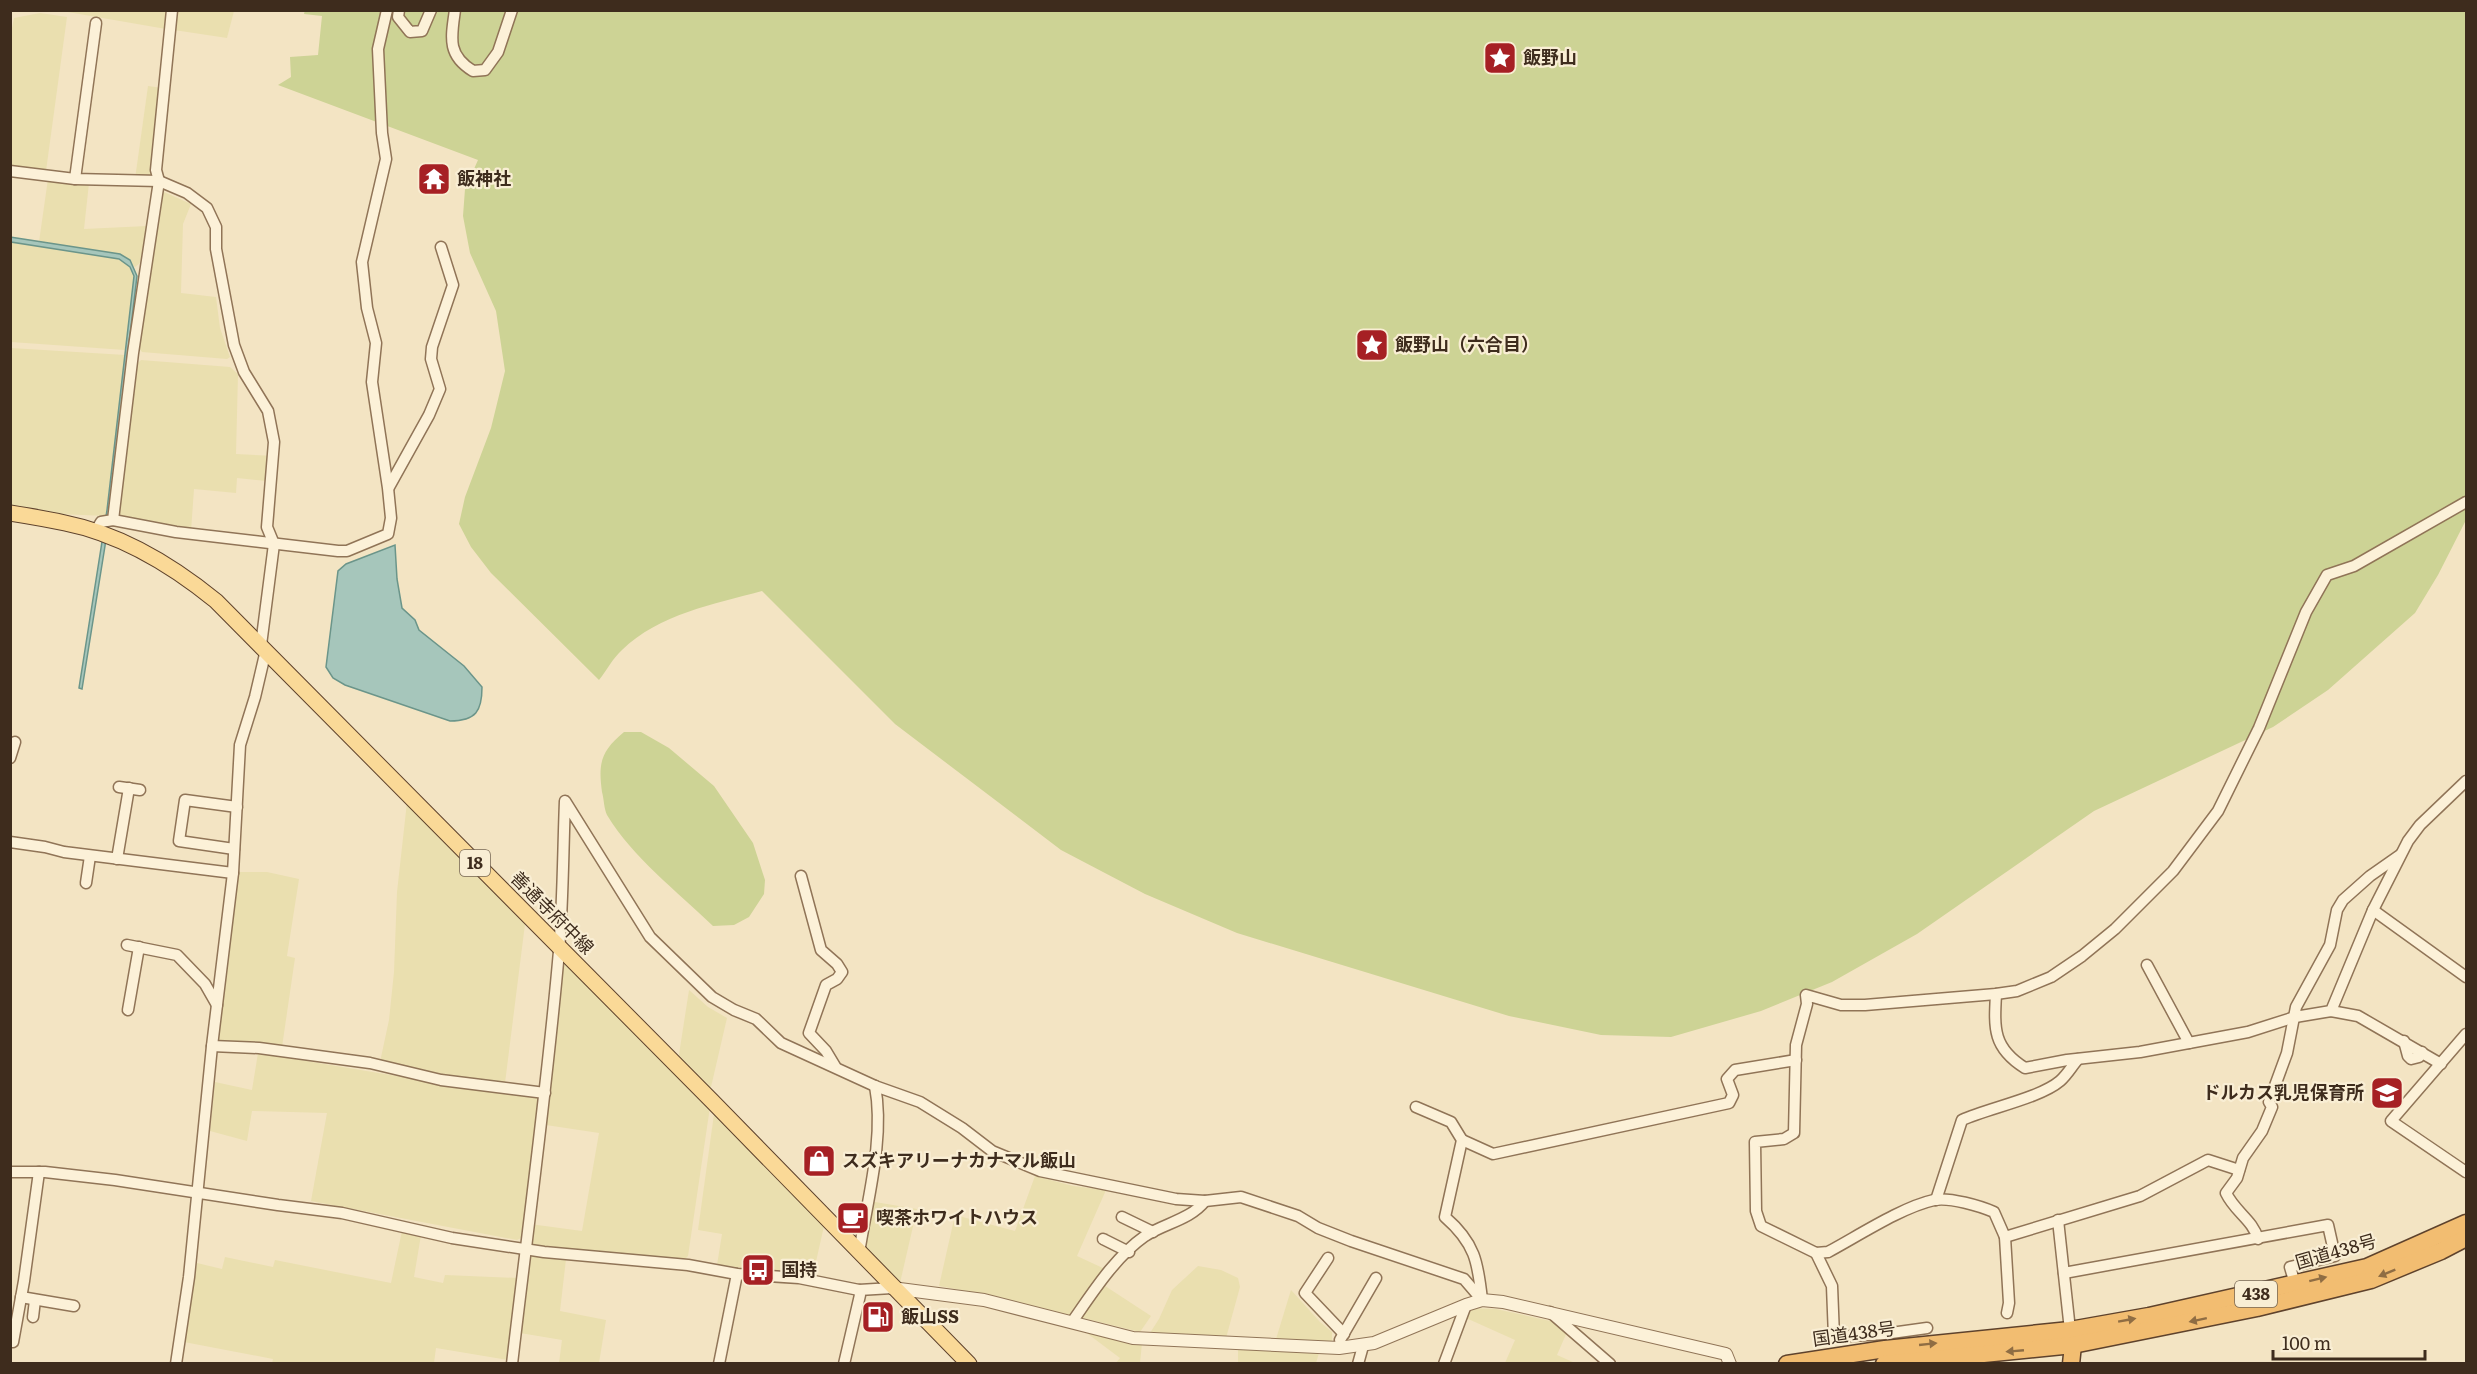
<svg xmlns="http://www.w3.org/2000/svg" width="2477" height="1374" viewBox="0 0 2477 1374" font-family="Literata,'Noto Sans JP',serif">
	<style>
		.farmland { fill: #eadfaf }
		.green { fill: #cdd395 }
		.water { fill: #a6c6bb; stroke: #6b958a; stroke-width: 1.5 }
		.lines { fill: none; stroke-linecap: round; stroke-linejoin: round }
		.minor-casing { stroke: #907457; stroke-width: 13 }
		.tertiary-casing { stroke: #907457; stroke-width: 14 }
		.primary-casing { stroke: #5e422c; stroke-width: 17 }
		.trunk-casing { stroke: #5e422c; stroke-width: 19 }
		.minor { stroke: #fcf1d8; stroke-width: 10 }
		.tertiary { stroke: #fcf1d8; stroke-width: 12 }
		.primary { stroke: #fad997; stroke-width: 15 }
		.trunk { stroke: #f2bd71; stroke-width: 16 }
		.oneway { fill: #8f6d43 }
		.labels { text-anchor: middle; stroke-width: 4.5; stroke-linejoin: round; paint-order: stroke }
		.shield { fill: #f9eed4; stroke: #766654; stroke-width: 1.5 }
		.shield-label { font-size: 16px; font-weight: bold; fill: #3e2c1d }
		.poi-label { font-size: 18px; font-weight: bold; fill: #3e2c1d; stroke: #f9eed4; text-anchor: start }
		.street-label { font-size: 18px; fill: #3e2c1d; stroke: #f9eed4 }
	</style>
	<rect width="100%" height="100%" fill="#f3e4c3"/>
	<g class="farmland">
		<path d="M62,11H168L166,29Z"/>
		<path d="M176,11H234L227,38L174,30Z"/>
		<path d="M40,13L67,17L46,171L11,168L10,38L14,18Z"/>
		<path d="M148,86L162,88L151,175L146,180L135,179Z"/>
		<path d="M48,179L89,183L84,229L147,226L140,263L135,267L120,254L39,242Z"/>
		<path d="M164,192L191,204L183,224L181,293L216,297L220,328L230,357L227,359L142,352L137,346L160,196Z"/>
		<path d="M10,242L114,258L127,263L134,276L125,350L11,342Z"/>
		<path d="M11,348L125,355L106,516L59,514L11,506Z"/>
		<path d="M141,360L230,367L238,374L236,454L276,456V482L237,478L236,493L194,489L191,531L121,517L117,510L135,366Z"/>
		<path d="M407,802L525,924L505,1083L442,1074L380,1062L389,1020L394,972L397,892Z"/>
		<path d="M239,872H267L299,879L287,956L295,958L282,1047L220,1040L216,1037Z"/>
		<path d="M565,959L710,1107L688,1256L684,1260L528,1247L530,1224L582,1231L599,1133L546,1125L562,961Z"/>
		<path d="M689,990L708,1007L727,1018L711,1087L705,1089L678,1061Z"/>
		<path d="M258,1053L439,1083L539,1096L521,1238L517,1240L311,1201L327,1113L252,1111L247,1141L210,1131L215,1082L252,1090Z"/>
		<path d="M714,1114L824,1226L813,1275L717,1265L722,1234L698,1230Z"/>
		<path d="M1035,1176L1073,1186L1106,1190L1077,1256L1105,1269L1073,1313L1070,1315L994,1296L939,1286L955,1215L1015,1231Z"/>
		<path d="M869,1201L917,1209L900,1283L895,1282L862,1249Z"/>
		<path d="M402,1231L421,1235L414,1277L443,1283L445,1275L519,1278L508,1360L436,1348L434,1363H272L273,1359L184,1342L197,1263L222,1269L225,1257L273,1267L275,1260L391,1283Z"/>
		<path d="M529,1254L566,1259L560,1311L606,1320L599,1363H559L562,1340L520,1333L528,1283Z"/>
		<path d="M1198,1266L1221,1270L1238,1278L1240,1287L1226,1338L1150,1333L1159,1319L1172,1290Z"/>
		<path d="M1102,1284L1151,1316L1140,1332L1079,1317Z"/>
		<path d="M1291,1290L1320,1322L1332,1332V1342L1276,1339Z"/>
		<path d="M1469,1308L1496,1309L1555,1322L1567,1332L1557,1355L1575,1363H1505L1515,1340L1466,1318Z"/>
		<path d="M1084,1331L1142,1343L1140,1363H1116L1120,1358Z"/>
		<path d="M1238,1349L1319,1353L1316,1363L1238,1364Z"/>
	</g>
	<g class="green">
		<path d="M305,10L2466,11V520L2438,575L2415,613L2328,690L2273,727L2094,811L1917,934L1832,982L1761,1011L1671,1037L1601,1035L1509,1016L1237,933L1145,894L1061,850L895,724L762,591C714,604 659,614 622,650C613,658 607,670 599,680L491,573L471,547L459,524L465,497L491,428L505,371L496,311L470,253L463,216L465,189L478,160L278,85L291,77L290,57L318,55L322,16L304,14Z"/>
		<path d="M624,732H641L669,748L714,786L753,843L765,880L764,894L749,917L734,925L713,926C677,891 633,858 607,815C604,809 604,799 602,792C598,763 601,751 624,732Z"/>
	</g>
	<g class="water">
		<path d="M10,237L120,254L130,260L137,276L105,546L82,689L79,688L107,510L134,276L130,267L119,259L11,242Z"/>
		<path d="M395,545L397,579L402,608L415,620L419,630L464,666L482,687C482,711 476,721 450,721L345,685L333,678L326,667L338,571L346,564Z"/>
	</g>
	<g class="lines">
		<defs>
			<g id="minor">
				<path d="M399,10L398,17L410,32L422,31L431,10"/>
				<path d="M455,10C451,38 447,55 473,71L485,70L498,52L512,10"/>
				<path d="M10,171L75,179L159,181L187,193L207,208L216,227V249L234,345L244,372L268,411L274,442L267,527L274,544L261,645"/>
				<path d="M75,179L96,23"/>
				<path d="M389,487L429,415L440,389L431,359L432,347L453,285L441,247"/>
				<path d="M113,520L176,532L338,551H347L388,534L391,518L388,488L372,382L376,343L367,308L362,262L386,159L382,133L378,49L387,10"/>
				<path d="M95,532L101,522L113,520L133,353L159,181L156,170L172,10"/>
				<path d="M10,758L15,742"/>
				<path d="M119,787L140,790"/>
				<path d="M10,842L45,847L64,852L233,873"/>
				<path d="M234,849L179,841L185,800L237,807"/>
				<path d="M117,859L129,788"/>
				<path d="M801,876L821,950L837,964L842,972L837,979L826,985L809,1033L826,1051L835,1066"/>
				<path d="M86,883L90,856"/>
				<path d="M2373,910L2466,977"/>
				<path d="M127,945L177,955L205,984L217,1005"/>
				<path d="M2147,965L2189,1043"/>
				<path d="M1996,994C1994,1029 1993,1048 2025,1068L2067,1060L2140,1052L2248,1032L2295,1017L2331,1011L2373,910L2408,841L2420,825L2466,781"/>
				<path d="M128,1010L139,947"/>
				<path d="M2331,1011L2358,1016L2441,1064"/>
				<path d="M2466,1034L2391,1121L2466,1172"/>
				<path d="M2404,1041L2408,1056L2411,1059L2419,1057L2422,1052"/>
				<path d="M212,1046L259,1048L370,1063L441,1080L545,1093"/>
				<path d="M1416,1107L1451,1122L1462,1140L1445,1217C1475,1243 1478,1262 1482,1300"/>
				<path d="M1462,1140L1493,1154L1729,1103L1733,1095L1727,1079L1735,1070L1796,1060"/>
				<path d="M10,1172H45L115,1180L278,1205L342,1213L452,1238L544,1252L688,1265L737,1274L799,1278L859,1290L892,1288"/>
				<path d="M1936,1200L1962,1120C1989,1108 2040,1098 2060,1081C2067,1075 2072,1066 2078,1059"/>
				<path d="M1122,1217L1153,1232"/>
				<path d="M2058,1220L2070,1330"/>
				<path d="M2005,1237L2140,1196L2208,1160L2239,1170"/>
				<path d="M1103,1239L1129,1252"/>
				<path d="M2258,1239C2253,1220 2235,1212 2226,1193L2237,1178L2243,1158L2262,1131L2272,1107L2269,1102L2287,1053L2296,1007L2330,945L2337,910L2343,900L2370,876L2400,855"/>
				<path d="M859,1253C867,1201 885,1138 875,1086"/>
				<path d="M1816,1253L1832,1286L1834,1337L1884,1334L1927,1328"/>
				<path d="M1328,1258L1305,1293L1344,1334"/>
				<path d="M2064,1273L2328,1225L2335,1256L2290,1267L2295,1284"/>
				<path d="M21,1297L74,1306"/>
				<path d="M1550,1312L1610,1364"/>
				<path d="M2007,1313L2009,1303L2005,1237L1994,1212C1980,1206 1950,1197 1934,1200C1902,1207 1858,1236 1828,1252L1816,1253L1761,1226L1756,1211L1755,1142L1784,1139L1794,1133L1796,1045L1807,1004L1806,995L1841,1005H1865L1996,994L2017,991L2051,977L2082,956L2115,929L2173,871L2218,811L2259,728L2306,612L2327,575L2354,566L2466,502"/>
				<path d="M33,1317L35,1300"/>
				<path d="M1072,1322C1093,1292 1115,1257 1145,1236C1165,1223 1190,1220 1205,1201"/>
				<path d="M1340,1340L1376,1278"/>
				<path d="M13,1342L24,1281L39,1172"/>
				<path d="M176,1364L189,1277L212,1046L233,873L240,745L255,697L266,650"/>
				<path d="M512,1364C528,1226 547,1089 559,951C563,902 563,851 565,801L650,937L712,997L734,1010L756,1019L781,1043L875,1086L920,1102L962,1128L992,1151L1040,1171L1176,1199L1205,1201L1241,1197L1298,1216L1318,1228L1351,1241L1464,1279L1482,1300"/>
				<path d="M719,1364L737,1274"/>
				<path d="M844,1364L860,1295L859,1290"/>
				<path d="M1358,1364L1363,1346"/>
				<path d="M1444,1364L1466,1305"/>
			</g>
			<path id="tertiary" d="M892,1288L984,1300L1133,1338L1339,1348L1374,1343L1466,1305L1482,1300L1503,1302L1726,1354L1730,1364"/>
			<path id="primary" d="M10,513C29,516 47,519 65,523C120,534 173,566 216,601L712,1101L969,1364"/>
			<g id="trunk">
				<path d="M2071,1335L2073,1345L2071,1364"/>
				<path d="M1787,1364L1885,1349L2070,1330L2149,1316L2367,1267L2466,1223"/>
				<path d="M1884,1364L2073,1345L2257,1308L2371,1280L2441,1251L2466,1238"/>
			</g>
		</defs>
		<use href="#minor" class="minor-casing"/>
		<use href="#tertiary" class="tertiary-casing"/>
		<use href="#primary" class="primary-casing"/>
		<use href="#trunk" class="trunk-casing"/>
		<use href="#minor" class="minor"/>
		<use href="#tertiary" class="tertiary"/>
		<use href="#primary" class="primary"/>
		<use href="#trunk" class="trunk"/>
	</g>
	<defs><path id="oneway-solid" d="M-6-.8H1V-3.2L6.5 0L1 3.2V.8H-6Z" transform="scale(1.5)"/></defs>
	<g class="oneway">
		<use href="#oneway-solid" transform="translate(2387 1273) rotate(158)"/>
		<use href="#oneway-solid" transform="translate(2318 1279) rotate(-14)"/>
		<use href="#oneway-solid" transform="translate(2127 1320) rotate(-10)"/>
		<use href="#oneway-solid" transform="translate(2198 1320) rotate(168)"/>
		<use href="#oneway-solid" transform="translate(1928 1344) rotate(-6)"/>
		<use href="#oneway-solid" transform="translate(2015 1351) rotate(175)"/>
	</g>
	<defs>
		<symbol id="sight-square" viewBox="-11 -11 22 22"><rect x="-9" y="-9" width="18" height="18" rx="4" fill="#a62024" stroke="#f9eed4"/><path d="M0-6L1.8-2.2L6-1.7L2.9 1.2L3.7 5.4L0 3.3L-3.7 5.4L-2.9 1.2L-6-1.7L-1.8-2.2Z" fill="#fff"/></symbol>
		<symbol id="temple-square" viewBox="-11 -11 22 22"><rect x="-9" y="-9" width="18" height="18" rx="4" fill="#a62024" stroke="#f9eed4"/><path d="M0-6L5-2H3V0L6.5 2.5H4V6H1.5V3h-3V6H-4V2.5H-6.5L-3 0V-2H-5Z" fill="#fff"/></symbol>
		<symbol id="school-square" viewBox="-11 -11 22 22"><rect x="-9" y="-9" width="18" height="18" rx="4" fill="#a62024" stroke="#f9eed4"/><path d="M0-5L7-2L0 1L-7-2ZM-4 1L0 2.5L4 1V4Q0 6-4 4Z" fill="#fff"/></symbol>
		<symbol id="shop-square" viewBox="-11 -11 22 22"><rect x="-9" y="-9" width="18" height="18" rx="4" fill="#a62024" stroke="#f9eed4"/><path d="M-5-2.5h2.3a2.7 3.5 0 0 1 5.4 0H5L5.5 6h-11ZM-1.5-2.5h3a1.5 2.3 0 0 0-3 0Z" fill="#fff"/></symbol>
		<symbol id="cafe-square" viewBox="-11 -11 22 22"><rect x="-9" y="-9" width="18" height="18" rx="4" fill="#a62024" stroke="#f9eed4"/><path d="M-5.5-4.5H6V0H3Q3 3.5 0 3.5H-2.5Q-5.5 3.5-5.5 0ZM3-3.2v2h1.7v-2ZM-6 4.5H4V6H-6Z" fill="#fff"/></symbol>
		<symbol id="bus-square" viewBox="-11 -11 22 22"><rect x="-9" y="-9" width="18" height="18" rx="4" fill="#a62024" stroke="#f9eed4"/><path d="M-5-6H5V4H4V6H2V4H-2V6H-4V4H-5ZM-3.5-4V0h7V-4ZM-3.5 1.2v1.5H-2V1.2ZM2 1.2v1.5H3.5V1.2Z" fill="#fff"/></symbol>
		<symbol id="fuel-square" viewBox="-11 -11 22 22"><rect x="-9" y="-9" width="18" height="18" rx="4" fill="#a62024" stroke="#f9eed4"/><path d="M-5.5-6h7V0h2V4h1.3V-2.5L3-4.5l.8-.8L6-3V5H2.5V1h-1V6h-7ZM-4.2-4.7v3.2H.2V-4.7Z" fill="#fff"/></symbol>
	</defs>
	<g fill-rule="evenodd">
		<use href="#sight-square" x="1481" y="39" width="38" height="38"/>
		<use href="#temple-square" x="415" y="160" width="38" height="38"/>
		<use href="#sight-square" x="1353" y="326" width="38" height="38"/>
		<use href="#school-square" x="2368" y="1074" width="38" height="38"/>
		<use href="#shop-square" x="800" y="1142" width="38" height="38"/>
		<use href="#cafe-square" x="834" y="1199" width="38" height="38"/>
		<use href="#bus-square" x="739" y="1251" width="38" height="38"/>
		<use href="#fuel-square" x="859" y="1298" width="38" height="38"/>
	</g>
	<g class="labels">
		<g class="shield">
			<rect x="460" y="850" width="30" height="26" rx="4.5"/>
			<rect x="2235" y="1281" width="42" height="26" rx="4.5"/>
		</g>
		<g class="shield-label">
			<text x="475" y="869">18</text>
			<text x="2256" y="1300">438</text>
		</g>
		<g class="poi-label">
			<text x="1523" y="64">飯野山</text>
			<text x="457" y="185">飯神社</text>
			<text x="1395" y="351">飯野山（六合目）</text>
			<text x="2364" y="1099" text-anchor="end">ドルカス乳児保育所</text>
			<text x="842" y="1167">スズキアリーナカナマル飯山</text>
			<text x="876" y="1224">喫茶ホワイトハウス</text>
			<text x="781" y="1276">国持</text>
			<text x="901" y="1323">飯山SS</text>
		</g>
		<g class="street-label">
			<text transform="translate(552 913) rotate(45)" y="6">善通寺府中線</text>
			<text transform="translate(2336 1252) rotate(-16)" y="6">国道438号</text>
			<text transform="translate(1854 1334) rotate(-8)" y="6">国道438号</text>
		</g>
	</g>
	<rect width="2477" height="1374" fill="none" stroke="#3e2c1d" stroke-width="24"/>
	<path d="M2273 1350v9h152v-9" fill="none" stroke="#3e2c1d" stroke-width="3"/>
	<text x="2282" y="1350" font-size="18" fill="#3e2c1d" stroke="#f9eed4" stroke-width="4.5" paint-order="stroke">100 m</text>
</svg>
